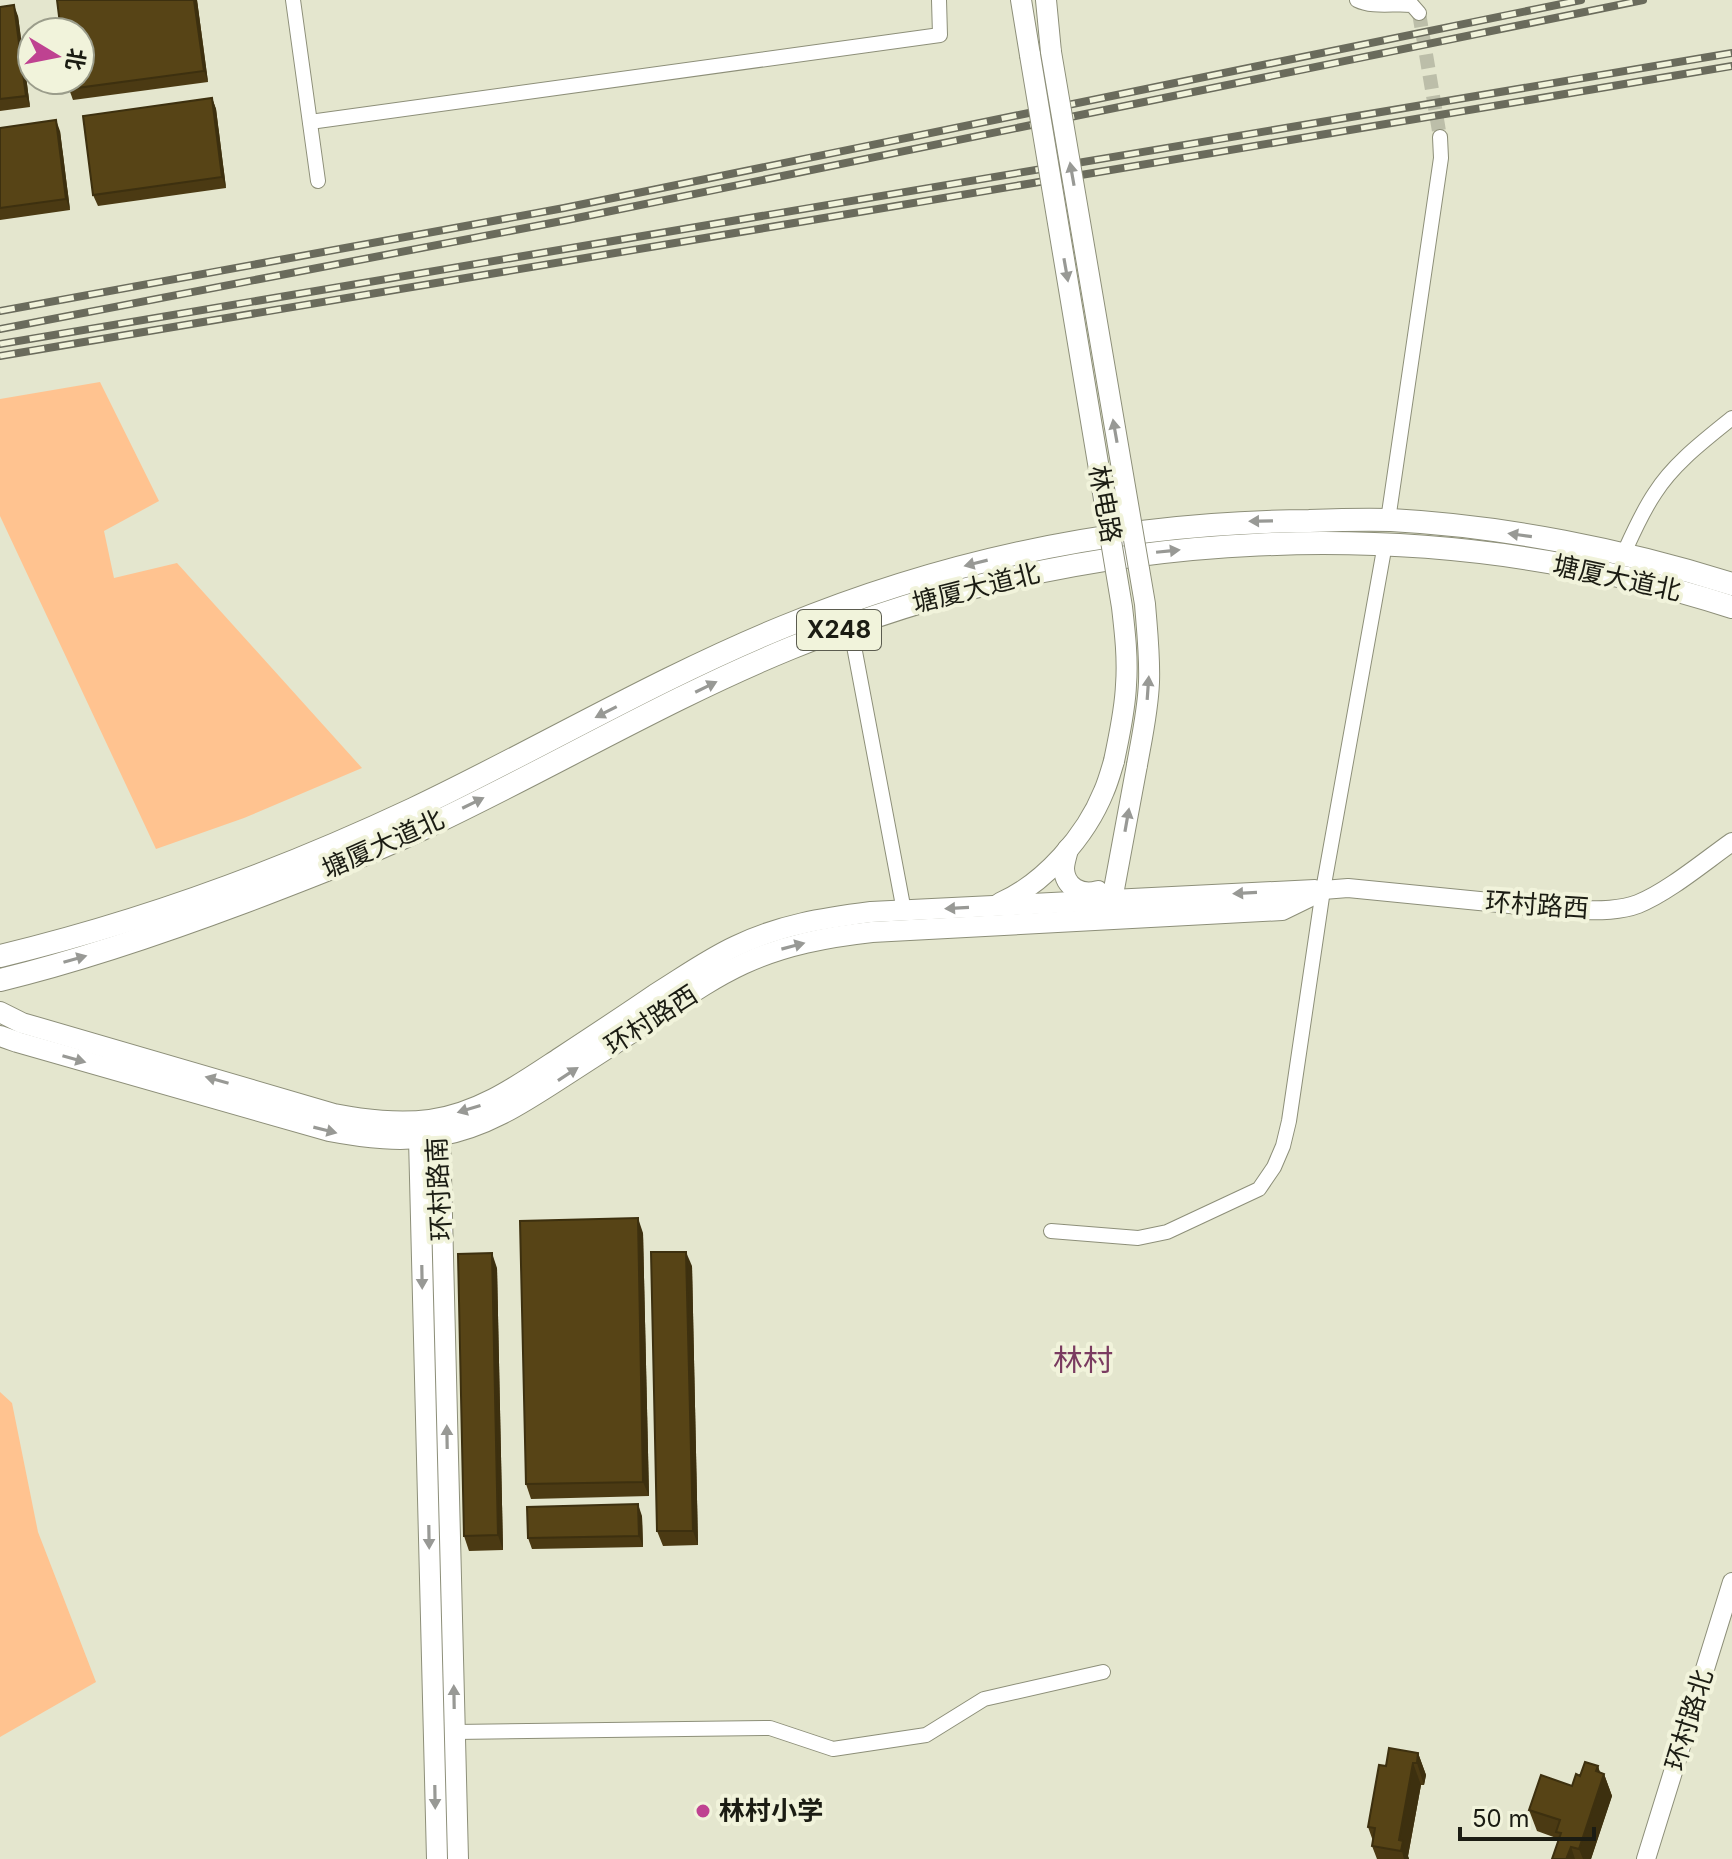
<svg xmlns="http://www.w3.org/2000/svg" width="1732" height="1859" viewBox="0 0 1732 1859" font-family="Inter,'Noto Sans SC',sans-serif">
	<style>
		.green { fill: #ffc390 }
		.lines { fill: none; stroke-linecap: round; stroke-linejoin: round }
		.minor-tunnel { stroke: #bcbea9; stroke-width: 14; stroke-dasharray: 14 7; stroke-linecap: butt }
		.minor-casing { stroke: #8d8f79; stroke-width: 16 }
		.tertiary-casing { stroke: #8d8f79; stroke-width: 20 }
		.secondary-casing { stroke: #8d8f79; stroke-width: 22 }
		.primary-casing { stroke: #8d8f79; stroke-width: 24 }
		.minor { stroke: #fff; stroke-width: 14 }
		.tertiary { stroke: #fff; stroke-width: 18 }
		.secondary { stroke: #fff; stroke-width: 20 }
		.primary { stroke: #fff; stroke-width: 22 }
		.rail-casing { stroke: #6a6b5c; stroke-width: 8 }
		.rail { stroke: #f1f3db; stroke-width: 5; stroke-dasharray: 15; stroke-linecap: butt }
		.secondary-bridge-casing { stroke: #8d8f79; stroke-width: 22; stroke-linecap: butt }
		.secondary-bridge { stroke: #fff; stroke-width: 20 }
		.wall { fill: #4b3a13 }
		.shaded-wall { fill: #3d300f }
		.building { fill: #574416; stroke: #3d300f; stroke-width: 2 }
		.oneway { fill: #989995 }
		.poi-dot { fill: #bf4291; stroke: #f1f3db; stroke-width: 3 }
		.labels { text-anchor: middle; stroke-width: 8; stroke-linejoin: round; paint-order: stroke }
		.shield { fill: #f1f3db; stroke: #5b5c4f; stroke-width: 2 }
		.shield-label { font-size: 24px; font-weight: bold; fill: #1b1c13 }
		.street-label { font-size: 26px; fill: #1b1c13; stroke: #f1f3db }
		.poi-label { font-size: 26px; font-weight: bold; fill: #1b1c13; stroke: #f1f3db; text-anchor: start }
		.quarter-label { font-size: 30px; fill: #7a3b60; stroke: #f1f3db }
	</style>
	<rect width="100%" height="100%" fill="#e4e6ce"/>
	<g class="green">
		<path d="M100,382L159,501L104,531L114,578L177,563L362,768L244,818L156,849L0,516V399Z"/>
		<path d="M0,1392L12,1403L38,1532L96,1682L0,1737Z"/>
	</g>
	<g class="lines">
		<path class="minor-tunnel" d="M1419,13L1440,137"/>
		<defs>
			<g id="minor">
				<path d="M293,0L318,181"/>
				<path d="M1357,0C1373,8 1394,3 1412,5L1419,13"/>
				<path d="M310,122L940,35L939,0"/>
				<path d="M1388,520L1441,158L1440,137"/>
				<path d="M1623,555C1633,533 1642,512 1655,493C1674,463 1705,440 1732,418"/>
				<path d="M850,625L904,911"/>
				<path d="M1051,1231L1138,1238L1167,1232L1259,1189L1274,1167L1283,1146L1289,1121L1323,890L1385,544"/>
				<path d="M455,1732L770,1728L833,1749L926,1735L984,1699L1103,1672"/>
			</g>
			<g id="tertiary">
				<path d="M1323,890L1348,888L1570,910C1592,910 1617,912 1638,904C1668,892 1705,861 1732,842"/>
				<path d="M1646,1859L1732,1582"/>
			</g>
			<g id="secondary">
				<path d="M1021,0L1030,55"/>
				<path d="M1046,0L1051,52"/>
				<path d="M1068,849C1067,855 1064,862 1064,869C1065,887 1081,896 1098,891"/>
				<path d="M1000,903C1044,884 1086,836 1104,791C1108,782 1111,771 1114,761"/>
				<path d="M1106,909L1112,900L1137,765"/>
				<path d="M0,1012L22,1023L334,1114C366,1120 397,1124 430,1120C480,1113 520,1084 561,1057C593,1036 625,1015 657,993C683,977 708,959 736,946C779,925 824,918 871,912L1315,890"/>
				<path d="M0,1036L17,1042L329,1131C366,1138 401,1142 438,1136C485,1128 523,1103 563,1077C597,1055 631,1033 665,1011C690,994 715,977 743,964C784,945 827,937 872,932L1282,910L1323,890"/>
				<path d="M435,1124L440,1136L458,1859"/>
				<path d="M426,1129L419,1138L437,1859"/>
			</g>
			<g id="primary">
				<path d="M0,956C142,922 281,871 413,809C537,750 656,679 783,627C951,558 1126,522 1309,521C1336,520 1364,519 1391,520C1503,526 1625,550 1732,584"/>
				<path d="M0,980C83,960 164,932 244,902C304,879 364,856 422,829C546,771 664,700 791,648C1089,526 1425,508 1732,607"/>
			</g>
		</defs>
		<use href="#minor" class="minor-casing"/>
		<use href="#tertiary" class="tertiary-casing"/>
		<use href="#secondary" class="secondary-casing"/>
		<use href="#primary" class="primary-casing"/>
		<use href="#minor" class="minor"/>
		<use href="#tertiary" class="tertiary"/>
		<use href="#secondary" class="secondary"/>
		<use href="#primary" class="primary"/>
		<defs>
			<g id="rail">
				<path d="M0,311L564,208L1581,0"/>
				<path d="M0,329L567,220L1643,0"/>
				<path d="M0,344L1732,53"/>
				<path d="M0,356L1732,66"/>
			</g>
		</defs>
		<use href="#rail" class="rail-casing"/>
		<use href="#rail" class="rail"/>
		<defs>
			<g id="secondary-bridge">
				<path d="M1051,52L1145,604C1147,630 1150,656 1149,682C1148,710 1142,737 1137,765"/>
				<path d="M1030,55L1122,607C1125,633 1128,659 1126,685C1125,711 1119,736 1114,761"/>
			</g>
		</defs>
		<use href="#secondary-bridge" class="secondary-bridge-casing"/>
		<use href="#secondary-bridge" class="secondary-bridge"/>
	</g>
	<g class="wall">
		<path d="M197,0L208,82L73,100L69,89Z"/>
		<path d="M0,7L18,16L30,107L0,111Z"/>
		<path d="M212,98L216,109L226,188L98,206L93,195Z"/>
		<path d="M0,128L60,131L70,210L0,220Z"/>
		<path d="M643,1233L649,1496L531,1499L526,1484Z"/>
		<path d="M692,1266L698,1545L663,1546L657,1531Z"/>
		<path d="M497,1268L503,1550L469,1551L464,1536Z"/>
		<path d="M642,1516L643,1547L532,1549L528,1538Z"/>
		<path d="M1418,1753L1426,1775L1424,1785H1421L1408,1856L1409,1859H1377L1372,1846L1373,1841L1368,1827Z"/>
		<path d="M1598,1766L1600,1773L1604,1774L1612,1796L1591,1859H1552L1559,1839L1537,1831L1529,1810L1572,1786L1580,1776Z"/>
	</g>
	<g class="shaded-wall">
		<path d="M194,0H197L208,82L204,71Z"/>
		<path d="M14,5L18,16L30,107L26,96Z"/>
		<path d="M212,98L216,109L226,188L222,177Z"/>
		<path d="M56,120L60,131L70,210L66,199Z"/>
		<path d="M638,1218L643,1233L649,1496L643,1482Z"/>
		<path d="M686,1252L692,1266L698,1545L693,1531Z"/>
		<path d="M492,1253L497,1268L503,1550L498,1535Z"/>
		<path d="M638,1504L642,1516L643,1547L639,1536Z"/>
		<path d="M1418,1753L1426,1775L1424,1785L1417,1763Z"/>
		<path d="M1413,1763L1421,1785L1408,1856L1409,1859H1404L1399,1840Z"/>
		<path d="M1598,1766L1602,1779L1604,1774L1612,1796L1591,1859H1583L1579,1849Z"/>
		<path d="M1571,1847L1575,1859L1567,1857Z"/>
	</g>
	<g class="building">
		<path d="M57,0H194L204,71L69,89L68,80H80V32H61Z"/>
		<path d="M14,5L26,96L0,99V7Z"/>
		<path d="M212,98L222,177L93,195L83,116Z"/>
		<path d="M56,120L66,199L0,208V128Z"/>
		<path d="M638,1218L643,1482L526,1484L520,1221Z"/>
		<path d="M651,1252H686L693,1531H657Z"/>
		<path d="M492,1253L498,1535L464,1536L458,1254Z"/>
		<path d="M638,1504L639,1536L528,1538L527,1507Z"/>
		<path d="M1389,1748L1418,1753L1417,1763H1413L1399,1840L1403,1841L1401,1851L1372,1846L1375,1828L1368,1827L1379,1765L1386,1766Z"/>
		<path d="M1585,1762L1598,1766L1596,1771L1604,1774L1579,1849L1571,1847L1567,1857L1574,1859H1552L1561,1833L1556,1832L1560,1820L1529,1810L1541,1775L1572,1786L1576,1774L1580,1776Z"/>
	</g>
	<defs><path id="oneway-solid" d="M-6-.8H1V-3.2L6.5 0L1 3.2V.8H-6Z" transform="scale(2)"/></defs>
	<g class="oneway">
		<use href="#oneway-solid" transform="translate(1072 174) rotate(-100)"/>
		<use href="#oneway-solid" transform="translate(1066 270) rotate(80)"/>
		<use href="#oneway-solid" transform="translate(1115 431) rotate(-100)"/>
		<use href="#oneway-solid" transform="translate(1261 521) rotate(179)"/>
		<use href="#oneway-solid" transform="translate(1520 535) rotate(-172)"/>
		<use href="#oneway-solid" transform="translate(1168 551) rotate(-6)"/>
		<use href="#oneway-solid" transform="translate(976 563) rotate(166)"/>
		<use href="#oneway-solid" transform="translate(706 687) rotate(-26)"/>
		<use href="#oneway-solid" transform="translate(1148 688) rotate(-86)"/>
		<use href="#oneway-solid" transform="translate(606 712) rotate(153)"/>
		<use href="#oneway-solid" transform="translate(473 803) rotate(-26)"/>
		<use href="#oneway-solid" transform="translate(1127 820) rotate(-80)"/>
		<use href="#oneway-solid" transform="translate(1245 893) rotate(177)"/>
		<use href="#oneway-solid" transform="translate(957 908) rotate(177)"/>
		<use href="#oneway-solid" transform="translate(793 946) rotate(-15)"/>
		<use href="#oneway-solid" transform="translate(75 959) rotate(-16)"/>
		<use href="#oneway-solid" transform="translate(74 1059) rotate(16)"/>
		<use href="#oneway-solid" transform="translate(568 1074) rotate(-33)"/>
		<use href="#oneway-solid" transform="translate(217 1080) rotate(-164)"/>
		<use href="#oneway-solid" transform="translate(469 1109) rotate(163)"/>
		<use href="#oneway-solid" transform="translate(325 1130) rotate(14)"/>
		<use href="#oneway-solid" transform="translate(422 1277) rotate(89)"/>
		<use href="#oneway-solid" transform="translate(447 1437) rotate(-91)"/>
		<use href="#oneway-solid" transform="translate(429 1537) rotate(89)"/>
		<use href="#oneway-solid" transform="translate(454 1697) rotate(-91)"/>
		<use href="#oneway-solid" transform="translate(435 1797) rotate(89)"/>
	</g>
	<circle class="poi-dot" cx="703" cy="1811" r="8"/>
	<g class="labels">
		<rect class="shield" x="797" y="610" width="84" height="40" rx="6"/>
		<g class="shield-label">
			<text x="839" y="638">X248</text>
		</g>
		<g class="street-label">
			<text transform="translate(1105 504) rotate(80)" y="9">林电路</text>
			<text transform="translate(1617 578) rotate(12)" y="9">塘厦大道北</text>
			<text transform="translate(976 588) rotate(-14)" y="9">塘厦大道北</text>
			<text transform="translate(383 844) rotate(-24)" y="9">塘厦大道北</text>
			<text transform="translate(1537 905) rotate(4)" y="9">环村路西</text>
			<text transform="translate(651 1020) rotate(-33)" y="9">环村路西</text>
			<text transform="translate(439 1189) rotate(-93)" y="9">环村路南</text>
			<text transform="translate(1689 1720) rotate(-73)" y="9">环村路北</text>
		</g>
		<g class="poi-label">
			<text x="719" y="1820">林村小学</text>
		</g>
		<g class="quarter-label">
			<text x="1083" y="1371">林村</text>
		</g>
	</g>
	<g transform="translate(56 56) rotate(100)"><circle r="38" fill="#f1f3db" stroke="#9b9d8b" stroke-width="2"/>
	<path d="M0-6L14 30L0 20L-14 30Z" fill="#bf4291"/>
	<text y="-12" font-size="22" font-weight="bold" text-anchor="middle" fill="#1b1c13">北</text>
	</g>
	<path d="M1460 1827v12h134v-12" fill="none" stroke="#1b1c13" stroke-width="4"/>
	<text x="1472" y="1827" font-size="24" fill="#1b1c13" stroke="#f1f3db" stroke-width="6" paint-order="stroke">50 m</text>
</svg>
